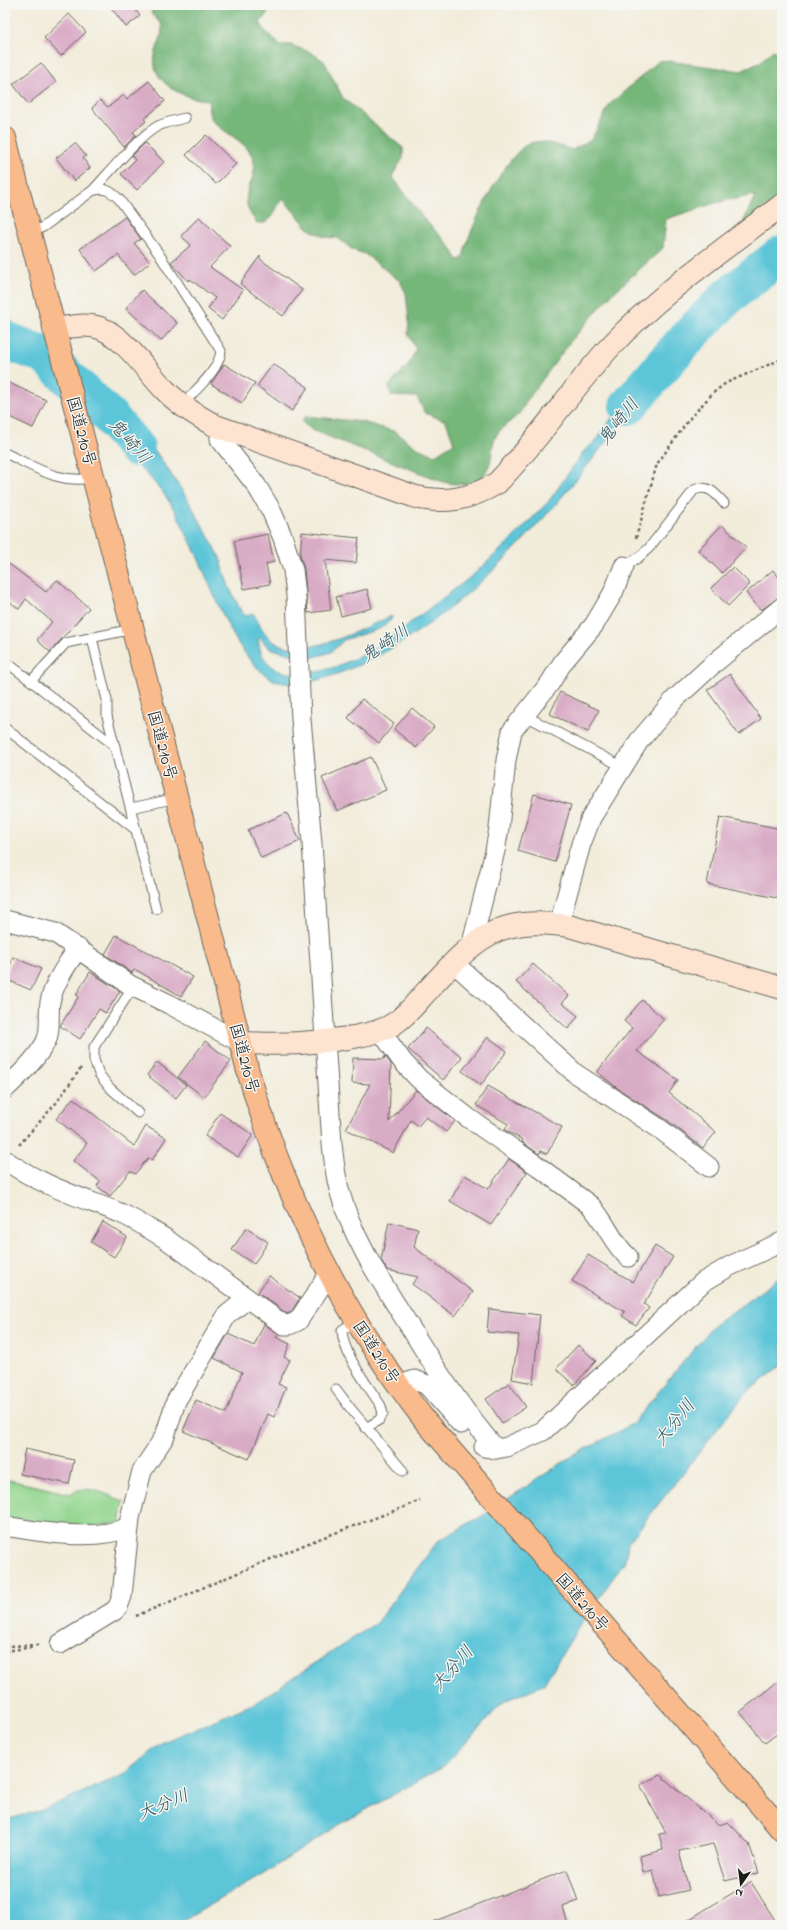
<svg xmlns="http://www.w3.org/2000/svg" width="787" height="1930" viewBox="0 0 787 1930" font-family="'Indie Flower','Klee One',sans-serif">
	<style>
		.green { fill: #92d58e; stroke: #577855 }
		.forest { fill: #75b679; stroke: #48694a }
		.water { fill: #5cc5d8; stroke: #3c707a }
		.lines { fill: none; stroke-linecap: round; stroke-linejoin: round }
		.river { stroke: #5cc5d8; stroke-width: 38 }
		.building { fill: #d9acc6 }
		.lane-casing { stroke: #67655e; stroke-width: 11 }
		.street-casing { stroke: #67655e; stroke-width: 21 }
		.secondary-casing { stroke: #67655e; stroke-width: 24 }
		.highway-casing { stroke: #67655e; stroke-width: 24 }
		.path { stroke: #67655e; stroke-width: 2.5; stroke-dasharray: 3 3; stroke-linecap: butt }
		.lane { stroke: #fff; stroke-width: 9 }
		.street { stroke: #fff; stroke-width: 19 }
		.secondary { stroke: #fde4d1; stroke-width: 22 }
		.highway { stroke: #fabb8c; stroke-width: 22 }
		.labels { text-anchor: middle; stroke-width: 3; stroke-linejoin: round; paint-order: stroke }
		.street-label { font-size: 17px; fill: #1c1c1c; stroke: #f6f6f2 }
		.water-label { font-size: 18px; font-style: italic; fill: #32575e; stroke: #f6f6f2 }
	</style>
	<rect width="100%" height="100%" fill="#f6f6f2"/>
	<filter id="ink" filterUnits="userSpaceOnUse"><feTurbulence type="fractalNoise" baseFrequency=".025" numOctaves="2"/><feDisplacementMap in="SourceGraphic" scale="8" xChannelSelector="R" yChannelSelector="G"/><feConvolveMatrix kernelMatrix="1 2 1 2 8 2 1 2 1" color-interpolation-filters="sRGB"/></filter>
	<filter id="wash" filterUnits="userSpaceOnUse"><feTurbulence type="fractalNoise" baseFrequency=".012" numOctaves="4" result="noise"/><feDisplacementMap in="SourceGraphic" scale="16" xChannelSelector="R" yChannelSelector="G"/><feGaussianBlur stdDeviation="0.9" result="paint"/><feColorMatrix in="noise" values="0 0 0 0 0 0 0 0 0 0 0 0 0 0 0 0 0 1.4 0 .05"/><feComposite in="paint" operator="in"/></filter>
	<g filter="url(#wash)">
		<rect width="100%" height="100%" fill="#f2ecda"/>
		<path class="green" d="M5,1479L70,1494C86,1482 108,1496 124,1501L120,1523L68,1529L5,1521Z"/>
		<path class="forest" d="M149,5H273L260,23L266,32L281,45H290L310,52L324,61L343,98L403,148V158L392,176L423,218L449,245L458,260L463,258C467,232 506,152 530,143C543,139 560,146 572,150L591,140L610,104L660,60L741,71L759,63L773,50L782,56V204L743,223L755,195L715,203L666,219L663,248L610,296L570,342L526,402C520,419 504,422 496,436C491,445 493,456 489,466C482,486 460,486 443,482L312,430L302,422L306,416L363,422L396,432L417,448L435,455L454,443L446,421L425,413L417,397L391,396L389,386L408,365L416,350L408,334L409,321L406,293L400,281L365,254L353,250L338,238L324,237L309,229L282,198L272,217L265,223H257C230,191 265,181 251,154C242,137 214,130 209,113C208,109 209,104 208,100C186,100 149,83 155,55C158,43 162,39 162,25L153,15Z"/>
		<g class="water">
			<path d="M5,315L22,331L44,342L55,391L40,372L5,353Z"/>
			<path d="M663,360L659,378L647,391L639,407L631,408C558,509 454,633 334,675C316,681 288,689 270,678C229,652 210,577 187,535C180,520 171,502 160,489C148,475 134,461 121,447C117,443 110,438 107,432C101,420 100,402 97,389L119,404L139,438L156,452L187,498L219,555L229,587L242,613L247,616L253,613C258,622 263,632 270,639C300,664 362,628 392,616L391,620L379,629L350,638L344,640L331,652L308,659L269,648L260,638H258L261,654L269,664L276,670L288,673L317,672L335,667L363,655L389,639L472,576L510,541L549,501L584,451L597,440L619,407Z"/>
			<path d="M782,1276V1365L745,1394L628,1543L625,1561L580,1625L543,1685L504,1701L445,1766L337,1826L262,1875L176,1925H5V1820L39,1811L123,1775L161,1743L255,1703L376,1623L438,1541L482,1516L571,1457L632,1424L713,1326Z"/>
		</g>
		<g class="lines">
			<g class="river">
				<path d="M5,340L44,355L110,417L136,448"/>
				<path d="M628,406L685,340L727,297L782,254"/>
			</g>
		</g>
		<g id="blocks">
			<g class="building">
				<path d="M109,5H132L140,16L126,27Z"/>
				<path d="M69,14L86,32L61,56L44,38Z"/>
				<path d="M41,63L56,82L28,104L13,84Z"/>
				<path d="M149,81L165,101L144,119L146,121L133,132L136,135L124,147L92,108L100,100L108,107L124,95L127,99Z"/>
				<path d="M206,135L236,164L216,184L186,155Z"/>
				<path d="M75,143L86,156L83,158L90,168L74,181L56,158Z"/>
				<path d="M145,143L164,162L137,190L121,174L135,160L132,156Z"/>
				<path d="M125,217L141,239L134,243L150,262L134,275L118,255L96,271L80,249Z"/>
				<path d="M199,217L230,246L210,267L243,290L222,320L208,309L215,298L190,279L188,281L171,262L191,245L181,236Z"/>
				<path d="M260,256V259L302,290L283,316L240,284Z"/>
				<path d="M142,290L177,323L161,341L126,308Z"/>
				<path d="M224,364L255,383L242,403L211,384Z"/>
				<path d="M273,364L308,387L292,411L257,386Z"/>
				<path d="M5,381L46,400L33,428L5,415Z"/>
				<path d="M722,525L746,547L722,573L698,550Z"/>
				<path d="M302,532L359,538L356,563L325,560L331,610L308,613L304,569L300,555Z"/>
				<path d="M268,534L274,562L266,564L270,584L244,589L234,541Z"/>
				<path d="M5,561L46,592L57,580L89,608L50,652L37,640L52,622L26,599L19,609L5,598Z"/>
				<path d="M733,567L750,584L728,606L711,588Z"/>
				<path d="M773,570L782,581V595L761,610L746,593Z"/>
				<path d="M367,589L372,608L341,616L336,597Z"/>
				<path d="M730,674L761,719L739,735L707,690Z"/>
				<path d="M560,692L599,710L588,732L550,714Z"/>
				<path d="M362,699L394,724L379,743L348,718Z"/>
				<path d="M412,708L434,727L416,748L394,729Z"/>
				<path d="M371,757L386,790L337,811L322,778Z"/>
				<path d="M534,794L571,805L555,862L518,851Z"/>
				<path d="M287,813L300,841L261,858L248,830Z"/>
				<path d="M720,817L782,829V899L707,884Z"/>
				<path d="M116,935L193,977L181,996L138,971L134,970L132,973L105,954Z"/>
				<path d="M13,957L41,969L31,990L5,979Z"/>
				<path d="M533,964L569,996L562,1003L578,1016L568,1029L516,982Z"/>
				<path d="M90,972L120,991L106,1013L99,1009L80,1039L60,1026L79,996L76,995Z"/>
				<path d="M642,1000L664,1019L637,1051L678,1080L669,1093L716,1132L703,1148L667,1120L620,1090L597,1072L632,1028L624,1021Z"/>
				<path d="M426,1028L462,1057L443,1080L408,1049Z"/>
				<path d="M488,1037L507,1051L481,1085L462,1071Z"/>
				<path d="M205,1041L231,1061L204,1097L178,1077Z"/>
				<path d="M385,1056L391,1064L389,1122L416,1090L455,1121L446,1132L426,1117L418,1126L411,1120L393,1153L346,1129L370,1084L352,1083L353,1058L384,1059Z"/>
				<path d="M157,1062L186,1085L176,1098L147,1075Z"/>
				<path d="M488,1086L562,1127L547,1154L541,1151L539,1154L522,1142L523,1140L505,1130L508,1124L476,1105Z"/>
				<path d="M73,1098L134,1146L146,1126L166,1138L152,1160L148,1158L135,1174L130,1171L110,1196L97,1186L100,1181L73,1161L87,1143L56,1119Z"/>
				<path d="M220,1113L253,1135L238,1157L205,1136Z"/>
				<path d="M509,1159L527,1172L491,1225L450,1201L465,1175L488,1189Z"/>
				<path d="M103,1222L127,1237L114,1257L91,1242Z"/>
				<path d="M389,1222L418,1229L414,1247L473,1292L455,1316L412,1284L418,1277L387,1270L381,1260Z"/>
				<path d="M246,1228L268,1242L254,1264L232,1250Z"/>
				<path d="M655,1246L673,1257L644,1304L649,1308L636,1325L622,1316L625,1312L572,1281L588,1255L633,1282Z"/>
				<path d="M269,1276L300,1298L291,1312L287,1314L258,1292Z"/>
				<path d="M489,1309L540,1315L533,1383L512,1379L519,1335L487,1332Z"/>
				<path d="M264,1324L279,1334L276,1337L290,1344L284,1357L290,1360L278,1384L286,1387L274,1417L268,1414L249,1459L183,1431L196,1400L226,1413L242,1372L214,1358L228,1334L254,1346Z"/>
				<path d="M578,1345L596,1361L574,1385L556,1369Z"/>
				<path d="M509,1383L526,1407L502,1423L486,1399Z"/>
				<path d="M25,1449L74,1460L69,1484L20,1474Z"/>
				<path d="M782,1678V1730L765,1743L740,1712Z"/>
				<path d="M660,1775L719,1825L728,1822L749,1844L759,1873L725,1881L713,1844L679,1851L689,1890L659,1897L653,1870L643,1873L640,1856L663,1850L659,1834L666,1833L640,1785Z"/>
				<path d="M567,1870L578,1901L563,1907L568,1925H427V1924Z"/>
				<path d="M751,1882L778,1925H680L711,1906Z"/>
			</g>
		</g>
	</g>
	<g filter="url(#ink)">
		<use href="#blocks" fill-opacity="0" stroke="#67655e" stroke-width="1"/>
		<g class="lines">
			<defs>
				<g id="lane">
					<path d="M93,190C109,173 139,136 158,126C167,122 176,120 185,118"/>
					<path d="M30,233L43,227L92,191C104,187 110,190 119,199L159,254L221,351C219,371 195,390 182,405"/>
					<path d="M5,453C37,468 58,484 94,478"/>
					<path d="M624,566L638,558L649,548L694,490C708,484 715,493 724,503"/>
					<path d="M92,638L107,700V716L156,909"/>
					<path d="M5,661L115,746"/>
					<path d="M31,681L66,643L133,629"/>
					<path d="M524,715L623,767"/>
					<path d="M5,728L136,830"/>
					<path d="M131,808L177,798"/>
					<path d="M133,987L94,1047V1060L99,1074L109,1087L138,1113"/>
					<path d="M357,1320L342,1330C343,1355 368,1385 381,1406L383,1414L379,1420L366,1428"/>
					<path d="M336,1389L351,1409L403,1471"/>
				</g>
				<g id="street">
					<path d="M222,428L220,439L256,485L271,510L283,538L293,570L296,595L301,719L312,843L332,1144C334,1159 335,1175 339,1189C352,1239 383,1284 410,1327C436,1370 463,1411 496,1449"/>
					<path d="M5,920L55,933L130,985L169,1004L240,1042"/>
					<path d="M560,925L563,909L581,844L591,818L639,741L675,699L711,666L782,607"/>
					<path d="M471,947L495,851L499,828L506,760L512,731L550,683L563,662L594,625L613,593L624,566"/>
					<path d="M454,963L576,1074L660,1129L709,1167"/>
					<path d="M380,1030L403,1062L419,1079L467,1117L539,1167L591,1206C606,1222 612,1243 628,1257"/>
					<path d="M5,1089C18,1077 40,1056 47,1039C51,1027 48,1015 50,1002C54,982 67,965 78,948"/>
					<path d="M5,1160C40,1185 80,1197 120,1213C136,1220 151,1230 166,1239L284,1325H289L298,1321L325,1280L331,1276"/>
					<path d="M399,1385L415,1380L427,1385L461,1424"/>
					<path d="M484,1447L496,1449L507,1447L543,1431L703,1282L730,1266L782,1242"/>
					<path d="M5,1526C41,1532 95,1542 129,1527"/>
					<path d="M60,1644L114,1611L118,1607L122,1596L130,1518L142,1471L165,1436L176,1401L227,1315L247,1299"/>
				</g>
				<g id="secondary">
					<path d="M54,329C69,327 85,323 100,328C123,336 147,371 164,389C179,405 197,416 216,426L416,497C446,504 470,499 497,483C538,441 570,391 609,348C660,293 723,250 782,205"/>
					<path d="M240,1042C272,1047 369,1042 395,1023C407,1015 417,1002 427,991C473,941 496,914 569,926L782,988"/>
				</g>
				<path id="highway" d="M5,138L247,1068C284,1196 344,1317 426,1422L782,1830"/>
			</defs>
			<use href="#lane" class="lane-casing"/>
			<use href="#street" class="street-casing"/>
			<use href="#secondary" class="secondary-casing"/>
			<use href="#highway" class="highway-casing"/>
			<g class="path">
				<path d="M636,538L657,464L690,418L713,393L726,383L782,359"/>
				<path d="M19,1145L57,1102L81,1068"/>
				<path d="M136,1616L311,1542L407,1506L420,1500"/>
				<path d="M5,1646L40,1645"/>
				<path d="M5,1651L34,1647"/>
			</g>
			<use href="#lane" class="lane"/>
			<use href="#street" class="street"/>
			<use href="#secondary" class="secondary"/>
			<use href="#highway" class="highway"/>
		</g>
	</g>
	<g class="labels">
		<g class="street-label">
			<text transform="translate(82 431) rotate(75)" y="6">国道210号</text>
			<text transform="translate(163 745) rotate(75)" y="6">国道210号</text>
			<text transform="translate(245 1058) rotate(75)" y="6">国道210号</text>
			<text transform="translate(377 1352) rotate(57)" y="6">国道210号</text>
			<text transform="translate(583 1602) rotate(49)" y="6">国道210号</text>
		</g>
		<g class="water-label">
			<text transform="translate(618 421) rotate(-51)" y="6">鬼崎川</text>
			<text transform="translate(130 441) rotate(49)" y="6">鬼崎川</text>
			<text transform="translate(385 643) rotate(-34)" y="6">鬼崎川</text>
			<text transform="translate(674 1422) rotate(-51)" y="6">大分川</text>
			<text transform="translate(452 1668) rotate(-49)" y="6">大分川</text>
			<text transform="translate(163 1804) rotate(-22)" y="6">大分川</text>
		</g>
	</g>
	<rect width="787" height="1930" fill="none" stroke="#f6f6f2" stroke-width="20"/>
	<g transform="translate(741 1884) rotate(194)" stroke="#f6f6f2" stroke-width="3" paint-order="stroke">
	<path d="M0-3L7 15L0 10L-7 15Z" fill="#1c1c1c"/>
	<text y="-6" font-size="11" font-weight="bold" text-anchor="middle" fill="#1c1c1c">N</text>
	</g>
</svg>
